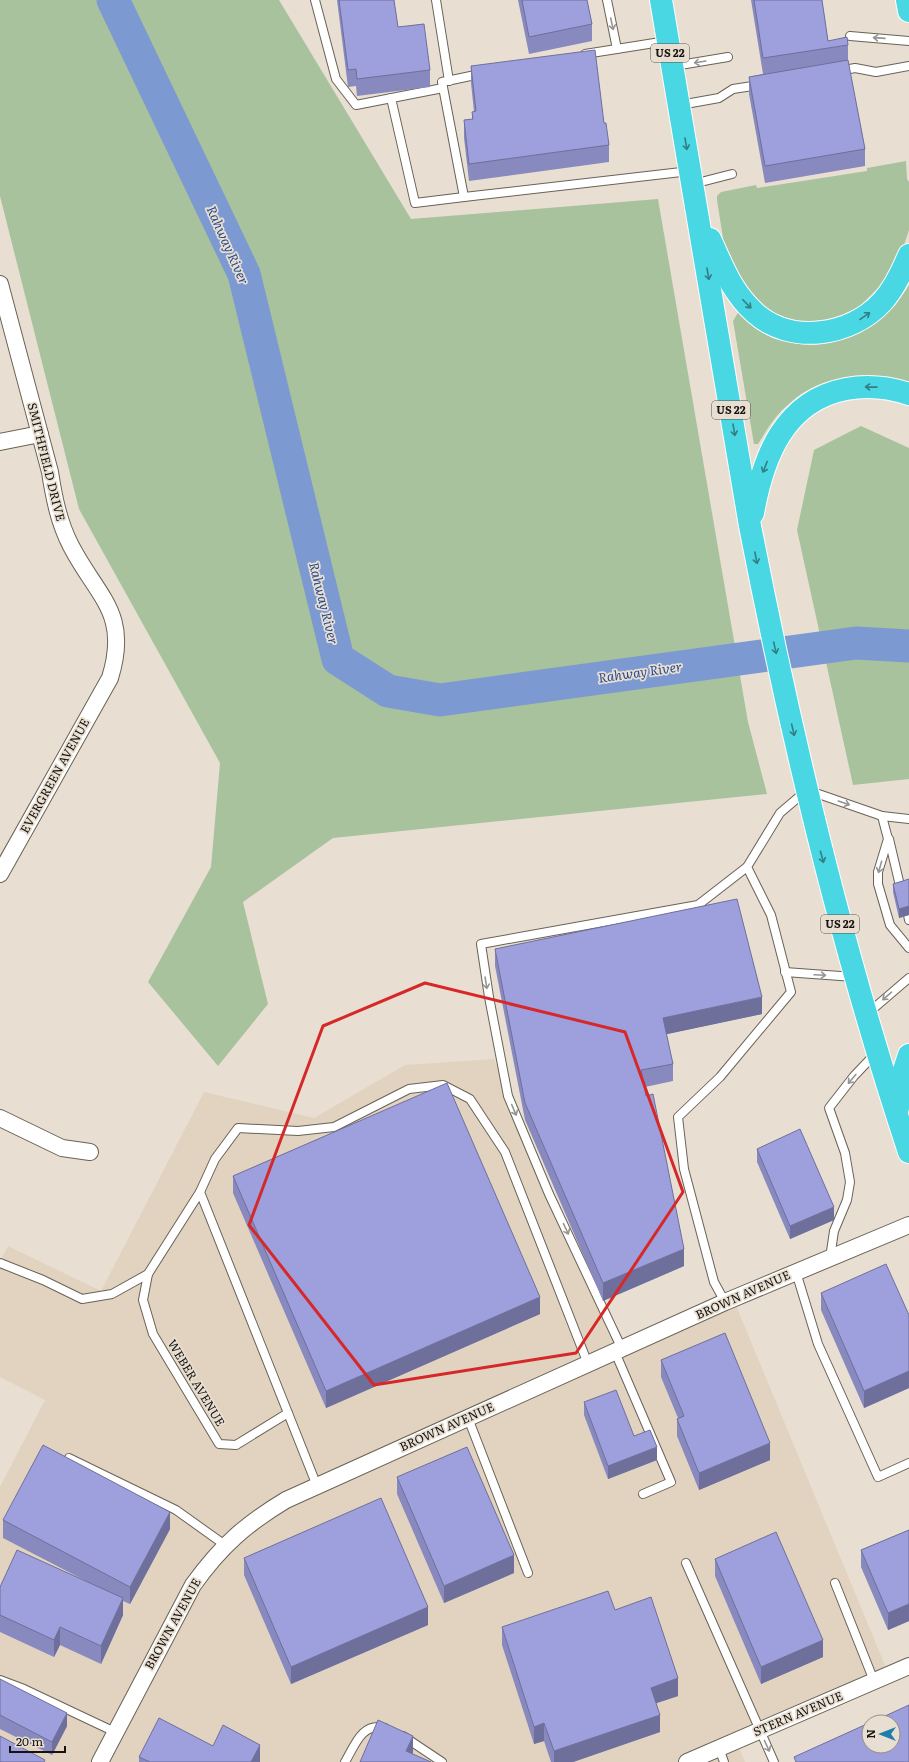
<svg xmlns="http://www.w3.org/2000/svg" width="909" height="1762" viewBox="0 0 909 1762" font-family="Literata,serif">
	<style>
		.built { fill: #e1d3c0 }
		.green { fill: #a8c29d }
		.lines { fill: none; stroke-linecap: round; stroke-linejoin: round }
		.river { stroke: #7c99d1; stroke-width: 33 }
		.service-casing { stroke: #696256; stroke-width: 10 }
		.minor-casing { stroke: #696256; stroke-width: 18 }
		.trunk-casing { stroke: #fff; stroke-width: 24 }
		.service { stroke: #fff; stroke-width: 8 }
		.minor { stroke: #fff; stroke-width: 16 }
		.trunk { stroke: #48d7e3; stroke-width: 22 }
		.wall { fill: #8889be }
		.shaded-wall { fill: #6f6f9b }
		.building { fill: #9e9fdd; stroke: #6f6f9b }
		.oneway { stroke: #969593 }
		.oneway2 { stroke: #327f84 }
		.marked { fill: none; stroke: #d62828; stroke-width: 3; stroke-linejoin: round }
		.labels { text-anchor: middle; stroke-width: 3.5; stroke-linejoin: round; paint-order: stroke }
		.shield { fill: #e8dfd2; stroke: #55504a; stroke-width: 1 }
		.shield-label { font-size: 11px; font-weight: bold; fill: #16130f }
		.street-label { font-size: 12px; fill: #16130f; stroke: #e8dfd2 }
		.water-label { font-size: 13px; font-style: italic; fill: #28498d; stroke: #e8dfd2 }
	</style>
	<rect width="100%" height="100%" fill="#e8dfd2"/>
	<path class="built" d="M494,1059L620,1353L735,1303L889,1675L736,1741L745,1762H0V1487L45,1400L0,1377V1262L8,1246L101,1291L204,1092L314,1118L405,1065Z"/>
	<g class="green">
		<path d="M0,0H279L411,219L658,199L748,722L767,794L333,838L243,902L268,1004L218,1066L148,982L211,867L220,763L79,509L0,196Z"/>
		<path d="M906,161L907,179L909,182V230L900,257L883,283L858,308L833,319L824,321L808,323L792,320L771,312L751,297L726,257L717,200V196L721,192L756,185L757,188L867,171V168Z"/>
		<path d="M909,285V382C869,371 822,374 790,403C776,414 767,429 758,444H754L733,321L739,311C743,315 747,321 752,325C777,347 820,349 850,337C863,333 873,323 883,315C892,307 903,296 909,285Z"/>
		<path d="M861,426L909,448V779L853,785L797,530L814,450Z"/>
	</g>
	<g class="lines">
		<path class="river" d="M113,0L244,274L338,659L388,691L440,700L856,643L909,646"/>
		<defs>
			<g id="service">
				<path d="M315,0L336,79L356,105L443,88"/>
				<path d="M436,0L449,81"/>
				<path d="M607,0L617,49"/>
				<path d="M850,36L909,41"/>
				<path d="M585,54L667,41"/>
				<path d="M674,66L728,57"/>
				<path d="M839,71L855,68L876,72L909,66"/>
				<path d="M480,74L442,82L464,197L690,171"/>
				<path d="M391,98L415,203L464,197"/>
				<path d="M680,105L719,98L733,89L759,85"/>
				<path d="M693,184L732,174"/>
				<path d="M882,816L888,839L878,872V884L890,925L909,948"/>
				<path d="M889,839L901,890"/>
				<path d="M908,915L909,920"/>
				<path d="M785,972L854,977"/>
				<path d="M867,1014L909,978"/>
				<path d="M200,1192L148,1274L143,1300L153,1334L219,1444L236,1445L288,1413"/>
				<path d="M830,1258L834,1231L847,1200L850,1182L845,1153L829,1108L854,1076L875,1054"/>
				<path d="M0,1263L43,1280L82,1299L112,1294L148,1274"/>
				<path d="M796,1272L818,1344L878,1477L909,1463"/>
				<path d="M725,1302L714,1282L684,1169L678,1117L720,1077L791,992L771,915L747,867L780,813L807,790L882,816L909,819"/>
				<path d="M622,1349L549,1194L508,1096L489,997L481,944L698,905L747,867"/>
				<path d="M615,1352L671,1482L643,1494"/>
				<path d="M468,1418L528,1573"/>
				<path d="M69,1458L176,1510L225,1545"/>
				<path d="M317,1486L200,1192L215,1159L238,1128L298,1131L334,1127L409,1089L443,1085L470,1099L505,1152L588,1364"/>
				<path d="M686,1563L774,1762"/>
				<path d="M835,1583L874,1681"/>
				<path d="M0,1680L24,1689L115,1732"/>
				<path d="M403,1736L442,1762"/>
				<path d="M719,1748L724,1762"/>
				<path d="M345,1762C355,1745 362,1722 385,1728"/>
			</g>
			<g id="minor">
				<path d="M0,284L50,472C54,498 59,523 71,546C98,598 130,613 110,678L0,874"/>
				<path d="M0,442L40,434"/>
				<path d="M0,1118L62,1148L90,1152"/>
				<path d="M100,1762L193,1585C221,1546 246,1524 286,1500L725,1302L909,1225"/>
				<path d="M687,1762L909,1666"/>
			</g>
			<g id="trunk">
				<path d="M661,0L750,526C791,737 841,947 909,1152"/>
				<path d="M907,0L909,11"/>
				<path d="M710,239C723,267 731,291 755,313C791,345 851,336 882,302C894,289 902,272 909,255"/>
				<path d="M753,513C763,457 784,401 846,389C867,385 888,387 909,394"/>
				<path d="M898,1108L902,1076L909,1055"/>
			</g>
		</defs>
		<use href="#service" class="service-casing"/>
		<use href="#minor" class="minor-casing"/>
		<use href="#trunk" class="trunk-casing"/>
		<use href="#service" class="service"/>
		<use href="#minor" class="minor"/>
		<use href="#trunk" class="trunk"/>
	</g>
	<g class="wall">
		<path d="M337,0H394L398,27L430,70V87L357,96L356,86L348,87Z"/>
		<path d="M518,0H587L592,24V41L529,54Z"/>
		<path d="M751,0H822L828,41L848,45V62L865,149V166L765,183L749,94V77L763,74Z"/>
		<path d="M471,66L604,123L609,145V162L469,181L464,138V120L472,119V112H474L471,83Z"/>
		<path d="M909,879V915L899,918L893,892V884Z"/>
		<path d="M495,949L762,1014L666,1034L673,1064V1081L645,1087L684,1266L603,1301L525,1120L495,966Z"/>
		<path d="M757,1149L834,1220L790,1239L757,1162Z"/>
		<path d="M233,1176L540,1314L326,1408L233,1193Z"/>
		<path d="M821,1293L909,1315V1388L864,1408L821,1310Z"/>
		<path d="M661,1360L770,1460L699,1490L677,1436V1419L678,1418L661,1377Z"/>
		<path d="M584,1402L634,1436L657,1460L608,1479L584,1415Z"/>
		<path d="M397,1477L514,1573L444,1603L397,1494Z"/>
		<path d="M3,1520L170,1529L130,1604L123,1601V1615L101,1664L60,1645L54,1657L0,1632V1587L86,1581L3,1538Z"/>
		<path d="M909,1530V1621L888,1630L861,1567V1550Z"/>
		<path d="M244,1558L428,1625L291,1684L244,1575Z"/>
		<path d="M715,1559L823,1657L761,1684L715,1576Z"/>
		<path d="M615,1610L678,1696L656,1703L660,1732L573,1762H551L544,1741L534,1744L502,1645V1627Z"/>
		<path d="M0,1679L67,1726L52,1755L0,1729Z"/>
		<path d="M213,1746L260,1762H139V1757Z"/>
	</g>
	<g class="shaded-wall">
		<path d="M909,906V915L899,918V909Z"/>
		<path d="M762,997V1014L663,1035V1018Z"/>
		<path d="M834,1207V1220L790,1239V1226Z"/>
		<path d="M684,1249V1266L603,1301V1283Z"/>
		<path d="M540,1297V1314L326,1408V1391Z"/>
		<path d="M909,1371V1388L864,1408V1391Z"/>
		<path d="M770,1443V1460L699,1490V1473Z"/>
		<path d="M657,1447V1460L608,1479V1466Z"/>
		<path d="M170,1512V1529L130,1604V1587Z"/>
		<path d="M514,1555V1573L444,1603V1586Z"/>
		<path d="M123,1598V1615L101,1664V1646Z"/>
		<path d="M909,1604V1621L888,1630V1613Z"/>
		<path d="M428,1607V1625L291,1684V1667Z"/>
		<path d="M60,1627V1645L54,1657V1640Z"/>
		<path d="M823,1640V1657L761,1684V1667Z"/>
		<path d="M678,1678V1696L651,1705V1688Z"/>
		<path d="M67,1713V1726L52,1755V1742Z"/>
		<path d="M660,1715V1732L573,1762H554V1751Z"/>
		<path d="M544,1723V1741L534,1744V1727Z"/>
		<path d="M413,1736V1753L409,1762L406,1751Z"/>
		<path d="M260,1745V1762H251Z"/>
	</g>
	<g class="building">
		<path d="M339,0H394L398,27L424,24L430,70L357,79L356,69L348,70Z"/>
		<path d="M522,0H587L592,24L529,37Z"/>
		<path d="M754,0H822L828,41L847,37L848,45L763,58Z"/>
		<path d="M595,50L604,123H606L609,145L469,164L464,120L473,119L472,112L476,111L471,66Z"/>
		<path d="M848,60L865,149L765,166L749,77Z"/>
		<path d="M909,879V906L899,909L893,884Z"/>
		<path d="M737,899L762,997L663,1018L673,1064L641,1070L646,1096L653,1094L684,1249L603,1283L525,1103L495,949Z"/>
		<path d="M447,1083L540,1297L326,1391L233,1176Z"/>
		<path d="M800,1129L834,1207L790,1226L757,1149Z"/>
		<path d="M886,1264L909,1315V1371L864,1391L821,1293Z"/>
		<path d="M725,1333L770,1443L699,1473L677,1419L684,1416L661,1360Z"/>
		<path d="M616,1390L634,1436L650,1430L657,1447L608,1466L584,1402Z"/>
		<path d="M43,1445L170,1512L130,1587L3,1520Z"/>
		<path d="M467,1447L514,1555L444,1586L397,1477Z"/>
		<path d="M381,1498L428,1607L291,1667L244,1558Z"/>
		<path d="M909,1530V1604L888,1613L861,1550Z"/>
		<path d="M776,1532L823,1640L761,1667L715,1559Z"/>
		<path d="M17,1550L123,1598L101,1646L60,1627L54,1640L0,1615V1587Z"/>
		<path d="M608,1591L615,1610L651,1597L678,1678L651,1688L660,1715L554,1751L544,1723L534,1727L502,1627Z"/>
		<path d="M0,1679L67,1713L52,1742L0,1715Z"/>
		<path d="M909,1705V1762H796L794,1757L869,1723V1746H893V1722H872Z"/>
		<path d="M159,1718L213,1746L223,1725L260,1745L251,1762H150L139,1757Z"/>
		<path d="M378,1720L413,1736L406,1751L431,1762H360Z"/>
		<path d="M0,1736L45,1760L44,1762H0Z"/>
	</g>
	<defs><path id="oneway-shaft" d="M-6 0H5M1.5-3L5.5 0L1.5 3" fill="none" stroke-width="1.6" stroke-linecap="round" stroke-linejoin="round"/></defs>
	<g class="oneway">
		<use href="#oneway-shaft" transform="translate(612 24) rotate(78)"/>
		<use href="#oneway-shaft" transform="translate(879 38) rotate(-176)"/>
		<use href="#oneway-shaft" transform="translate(700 62) rotate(171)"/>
		<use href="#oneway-shaft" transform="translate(844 803) rotate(19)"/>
		<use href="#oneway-shaft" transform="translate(880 867) rotate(106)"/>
		<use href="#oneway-shaft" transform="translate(820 975) rotate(3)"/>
		<use href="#oneway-shaft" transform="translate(486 983) rotate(81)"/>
		<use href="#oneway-shaft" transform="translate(887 996) rotate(139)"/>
		<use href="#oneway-shaft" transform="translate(852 1079) rotate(130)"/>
		<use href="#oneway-shaft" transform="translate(514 1110) rotate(67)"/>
		<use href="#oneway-shaft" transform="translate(566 1229) rotate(65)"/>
		<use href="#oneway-shaft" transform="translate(767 1746) rotate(65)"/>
	</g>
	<g class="oneway2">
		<use href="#oneway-shaft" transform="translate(686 144) rotate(80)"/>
		<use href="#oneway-shaft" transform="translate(708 274) rotate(80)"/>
		<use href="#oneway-shaft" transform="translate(747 304) rotate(46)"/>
		<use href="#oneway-shaft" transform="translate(865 316) rotate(-35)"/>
		<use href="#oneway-shaft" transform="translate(871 387) rotate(-179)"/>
		<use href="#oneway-shaft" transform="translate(734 430) rotate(80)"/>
		<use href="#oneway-shaft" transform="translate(765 467) rotate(111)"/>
		<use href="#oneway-shaft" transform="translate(756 558) rotate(79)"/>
		<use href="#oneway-shaft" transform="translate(775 648) rotate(77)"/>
		<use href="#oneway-shaft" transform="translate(793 730) rotate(77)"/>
		<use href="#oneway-shaft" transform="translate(822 857) rotate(75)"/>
	</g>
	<path class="marked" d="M425,983L625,1032L683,1192L576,1353L374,1385L249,1225L323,1026Z"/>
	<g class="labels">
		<g class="shield">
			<rect x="651" y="44" width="38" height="18" rx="3"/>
			<rect x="712" y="401" width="38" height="18" rx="3"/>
			<rect x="821" y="915" width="38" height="18" rx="3"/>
		</g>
		<g class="shield-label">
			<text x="670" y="57">US 22</text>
			<text x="731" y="414">US 22</text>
			<text x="840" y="928">US 22</text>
		</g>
		<g class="street-label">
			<text transform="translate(46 462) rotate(76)" y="4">SMITHFIELD DRIVE</text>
			<text transform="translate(55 776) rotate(-61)" y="4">EVERGREEN AVENUE</text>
			<text transform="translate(743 1295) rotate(-24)" y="4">BROWN AVENUE</text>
			<text transform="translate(196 1383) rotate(59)" y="4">WEBER AVENUE</text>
			<text transform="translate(447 1427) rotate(-24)" y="4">BROWN AVENUE</text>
			<text transform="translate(173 1624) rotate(-61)" y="4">BROWN AVENUE</text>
			<text transform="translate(798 1714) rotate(-23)" y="4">STERN AVENUE</text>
		</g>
		<g class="water-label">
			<text transform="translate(228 245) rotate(66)" y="5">Rahway River</text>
			<text transform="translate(324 603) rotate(76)" y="5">Rahway River</text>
			<text transform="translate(640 672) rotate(-8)" y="5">Rahway River</text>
		</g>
	</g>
	<g transform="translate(881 1734) rotate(270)"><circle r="19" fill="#e8dfd2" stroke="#948d84"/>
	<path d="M0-3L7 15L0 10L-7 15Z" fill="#1e7fab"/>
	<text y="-6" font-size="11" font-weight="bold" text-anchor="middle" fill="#16130f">N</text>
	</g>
	<path d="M10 1746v6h55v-6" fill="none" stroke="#16130f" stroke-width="2"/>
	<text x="16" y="1746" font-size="12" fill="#16130f" stroke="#e8dfd2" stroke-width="3" paint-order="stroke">20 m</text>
</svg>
